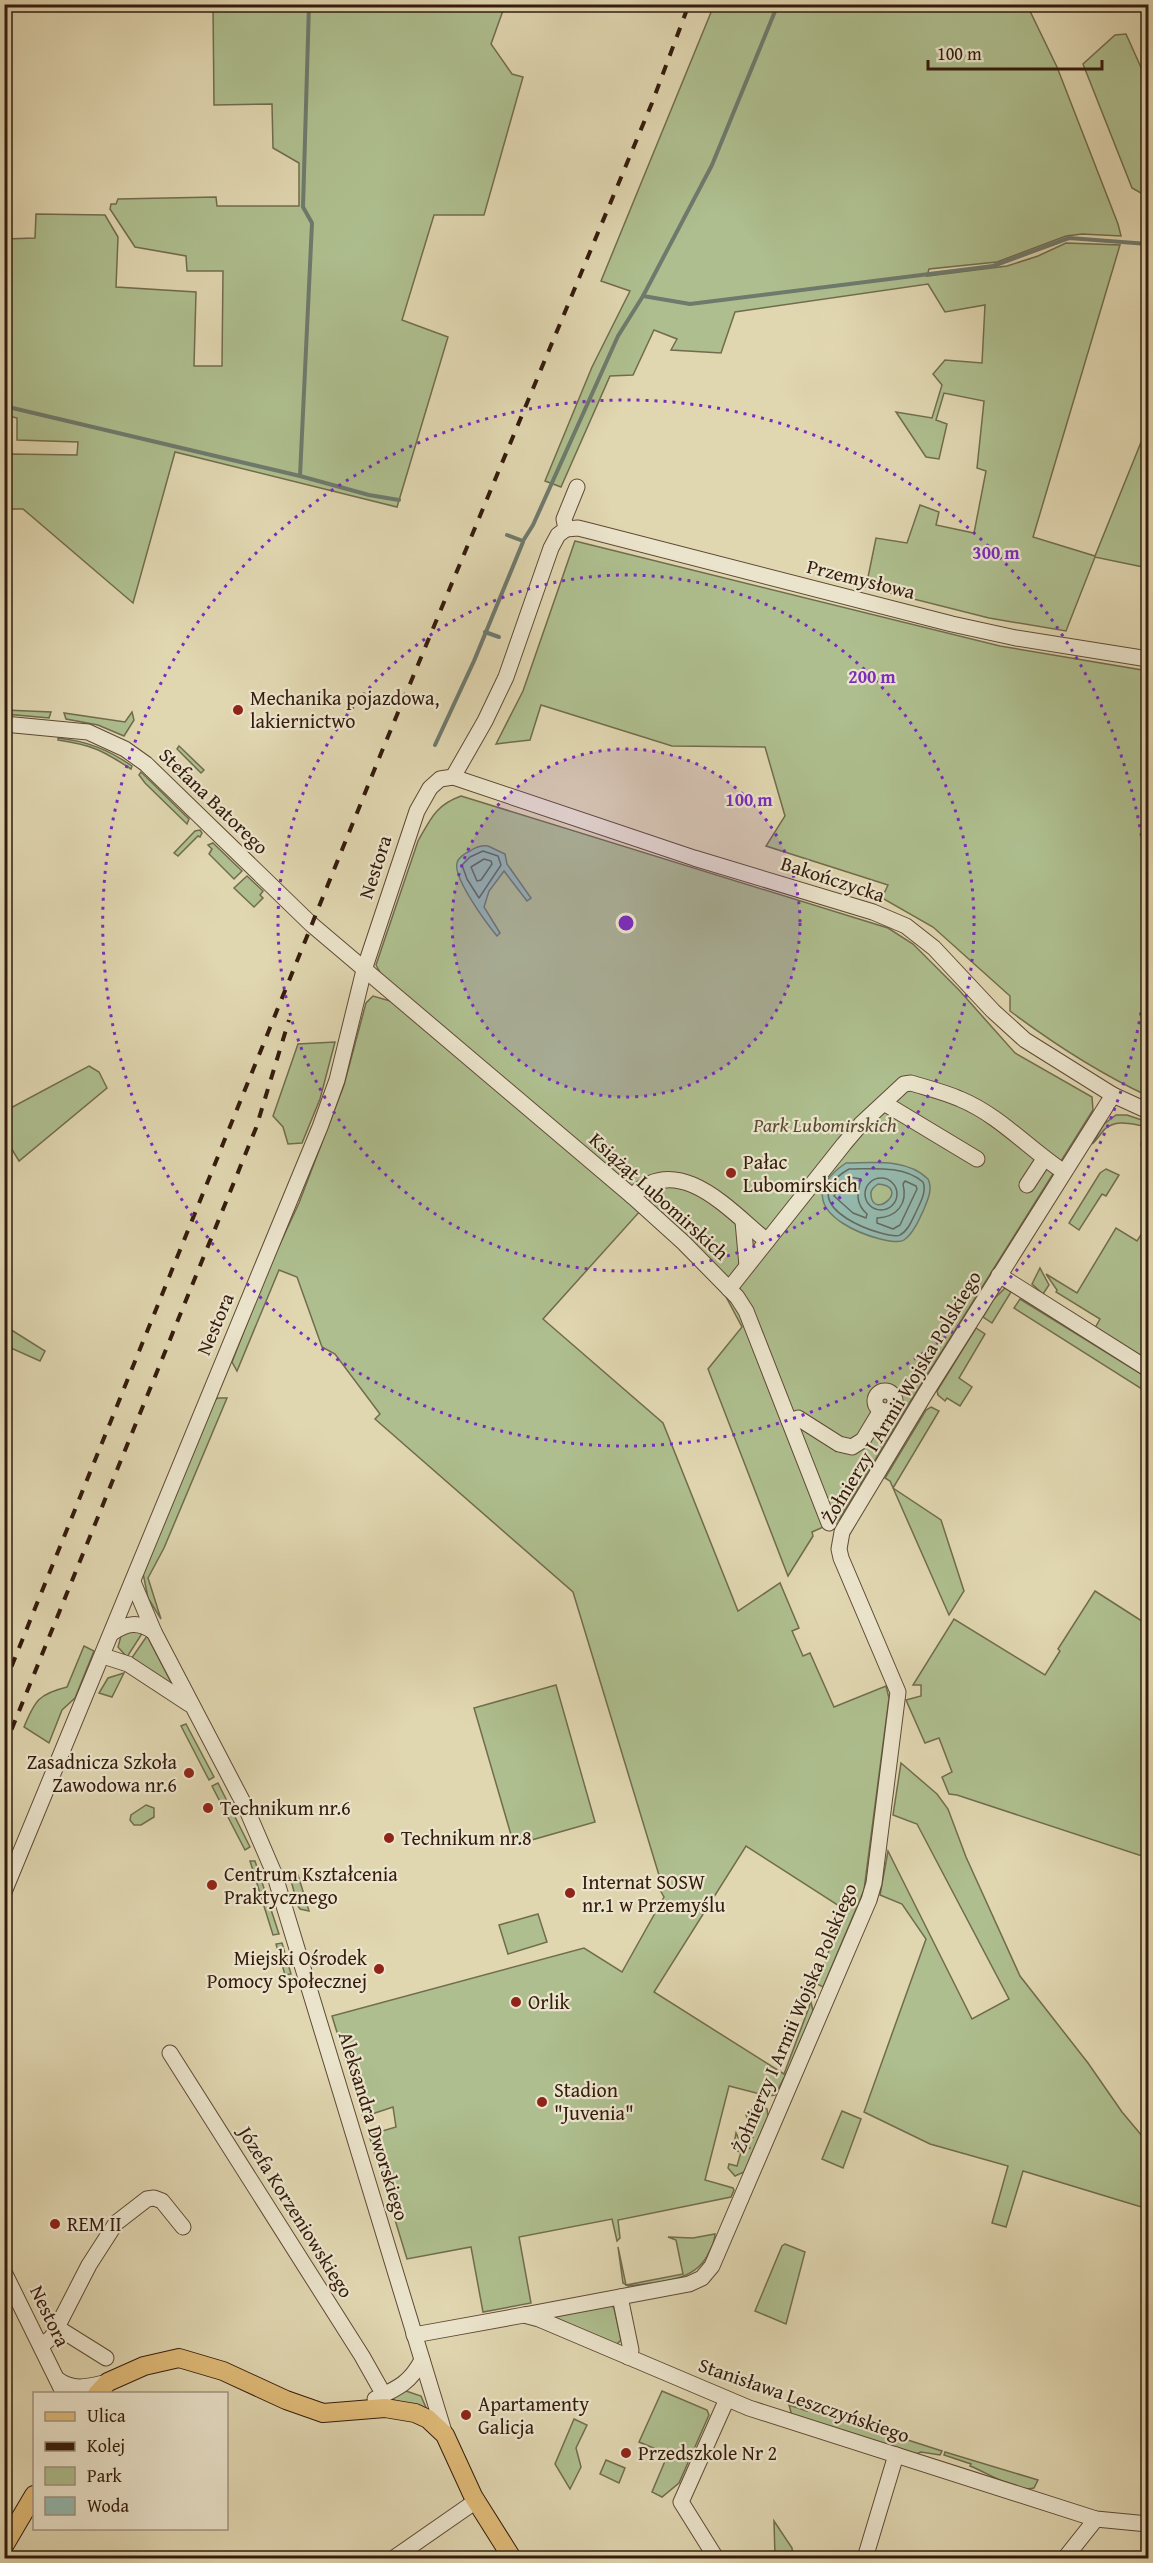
<svg xmlns="http://www.w3.org/2000/svg" width="1153" height="2563" viewBox="0 0 1153 2563" font-family="'Gentium Book Plus',serif">
	<style>
		.green { fill: #aebe8e; stroke: #716c4d; stroke-width: 1.5 }
		.water { fill: #94b9ae; stroke: #6e7a6d; stroke-width: 1.5; fill-rule: evenodd }
		.lines { fill: none; stroke-linecap: round; stroke-linejoin: round }
		.shore { stroke: #646a5d; stroke-width: 1.5 }
		.stream { stroke: #6e7a6d; stroke-width: 4 }
		.minor-casing { stroke: #5f4a35; stroke-width: 17 }
		.major-casing { stroke: #341b0c; stroke-width: 20 }
		.minor { stroke: #ebe4cc; stroke-width: 15 }
		.major { stroke: #e0bb78; stroke-width: 18 }
		.rail { stroke: #341b0c; stroke-width: 4; stroke-dasharray: 10 10; stroke-linecap: butt }
		.ring { fill: none; stroke: #7b2cbf; stroke-width: 3; stroke-dasharray: 3 6 }
		.poi-dot { fill: #8f2418; stroke: #ebe4cc; stroke-width: 2 }
		.labels { text-anchor: middle; stroke-width: 4.5; stroke-linejoin: round; paint-order: stroke }
		.street-label { font-size: 20px; fill: #341b0c; stroke: #ebe4cc }
		.poi-label { font-size: 20px; fill: #341b0c; stroke: #ebe4cc; text-anchor: start }
		.park-label { font-size: 20px; font-style: italic; fill: #594c33; stroke: #ebe4cc }
		.centre { fill: #7b2cbf; stroke: #ebe4cc; stroke-width: 3 }
		.ring-label { font-size: 18px; text-anchor: middle; font-weight: bold; fill: #7b2cbf; stroke: #ebe4cc; stroke-width: 4.5; stroke-linejoin: round; paint-order: stroke }
	</style>
	<rect width="100%" height="100%" fill="#e0d6b0"/>
	<filter id="stains"><feTurbulence type="fractalNoise" baseFrequency=".00333" numOctaves="4"/><feColorMatrix values="0 0 0 0 .2 0 0 0 0 .09 0 0 0 0 .02 0 0 0 .5 -.17"/></filter>
	<radialGradient id="worn" r=".72"><stop offset=".6" stop-color="#630" stop-opacity="0"/><stop offset="1" stop-color="#630" stop-opacity=".3"/></radialGradient>
	<g class="green">
		<path d="M213,5H505L491,44L512,74L523,77L484,215H434L402,320L448,337L397,507L175,452L133,603L23,509H10V454L77,455L78,442L17,440V418L5,415V239L35,238L36,214L105,215L118,237L116,287L196,292L194,366H222L223,271H187L186,256L135,247L110,209L111,204H116L118,199L216,197L217,206H299V163L273,148L272,104L214,105Z"/>
		<path d="M714,5H1027L1057,67L1118,224L1121,236L1082,234L1066,236L997,262L929,269L927,276L1007,266L1038,256L1066,243L1120,245L1033,537L1095,556L1148,425V568L1095,557L1066,631L989,618L866,587L876,538L907,543L920,505L939,512L936,525L974,533L986,471L977,468L984,401L944,393L936,420L947,424L939,459L926,457L896,412L932,418L942,385L933,374L945,360L982,363L985,305L945,312L928,284L735,312L721,353L671,350L677,339L654,330L633,375L610,376L561,487L545,481L592,367L630,291L601,281Z"/>
		<path d="M1126,34L1148,83V197L1132,188L1083,64L1115,35Z"/>
		<path d="M575,541L1000,646L1148,671V1096C1099,1073 1054,1044 1010,1011V996L933,927L882,898L888,885L766,846L785,816L765,747L672,746L541,705L530,740L496,744L523,691Z"/>
		<path d="M5,710L51,712L49,718L5,714Z"/>
		<path d="M132,712L134,720L124,736L98,725L66,719L64,713L125,722Z"/>
		<path d="M58,738C87,741 109,750 132,766L131,769C102,750 92,745 58,740Z"/>
		<path d="M179,746L204,770L201,773L177,749Z"/>
		<path d="M141,772L189,819L187,824L145,783L139,775Z"/>
		<path d="M461,796L888,928L913,944L959,990L1015,1053L1092,1097L1093,1110L910,1402L839,1520L812,1532L813,1536L788,1576L708,1369L742,1327L725,1295L641,1210L543,1319L663,1423L738,1611L780,1583L799,1628L792,1631L803,1656L810,1653L834,1707L886,1686L889,1698L864,1890L823,1987L817,1984L844,1909L746,1846L654,1992L784,2074L811,2002L813,2011L789,2068L775,2095L768,2096L729,2086L705,2180L733,2188L734,2190L731,2197L618,2220L620,2238L617,2241L612,2219L519,2237L531,2303L483,2312L471,2247L407,2259L369,2135L396,2127L393,2107L363,2117L332,2016L584,1948L622,1972L664,1897L660,1890L662,1885L573,1592L375,1419L380,1414L335,1354L322,1347L297,1277L279,1270L237,1371L232,1362L266,1274L299,1203L344,1085L366,1003L373,996L397,1003L376,965L418,841C431,818 436,805 461,796Z"/>
		<path d="M200,830L202,833L200,837L198,836L178,856L174,853L195,831Z"/>
		<path d="M213,843L242,871L234,879L209,854L212,849L208,845Z"/>
		<path d="M247,876L263,891L260,895L263,898L254,907L234,888Z"/>
		<path d="M335,1042L320,1099L302,1143L288,1144L283,1127L273,1116L298,1044Z"/>
		<path d="M89,1066L99,1072L107,1088L19,1161L5,1138V1111Z"/>
		<path d="M1116,1115H1127L1148,1122V1146L1141,1145L1144,1126C1131,1124 1116,1119 1105,1129C1100,1134 1096,1141 1092,1144L1104,1124Z"/>
		<path d="M1106,1169L1119,1175L1106,1196L1102,1194L1079,1230L1069,1223L1100,1173Z"/>
		<path d="M1148,1224V1363L1095,1328L1100,1319L1056,1292L1057,1290L1046,1274L1077,1293L1116,1228L1137,1241Z"/>
		<path d="M1040,1268L1049,1285L1043,1294L1032,1284Z"/>
		<path d="M1005,1288L1011,1292L992,1323L983,1317L993,1300Z"/>
		<path d="M1020,1299L1148,1378V1393L1014,1308Z"/>
		<path d="M5,1326L45,1351L40,1361L11,1348L5,1363Z"/>
		<path d="M976,1328L985,1334L959,1378L972,1387L960,1406L947,1398L945,1401L938,1395L937,1391Z"/>
		<path d="M218,1398H227L164,1548L148,1578L161,1619L148,1598L143,1573L215,1400Z"/>
		<path d="M931,1407L939,1411L893,1488L941,1520L964,1591L949,1615L890,1481L885,1478L926,1410Z"/>
		<path d="M1095,1591L1148,1625V1858L957,1795L949,1794L942,1777L952,1772L939,1738L925,1743L906,1700L921,1696V1685H913L954,1619L1045,1675L1060,1651L1058,1649Z"/>
		<path d="M122,1632H143L127,1657L118,1647Z"/>
		<path d="M147,1636L173,1686L131,1659Z"/>
		<path d="M84,1646L94,1651L75,1698L62,1710L49,1743L24,1727C35,1700 39,1694 67,1687Z"/>
		<path d="M124,1673L112,1697L99,1693L108,1678Z"/>
		<path d="M556,1685L595,1822L514,1845L474,1708Z"/>
		<path d="M186,1724L214,1777L209,1780L181,1726Z"/>
		<path d="M901,1763L937,1794L948,1809L966,1857L1020,1976L1088,2063L1122,2112L1148,2143V2209L1023,2171L1006,2227L992,2223L1008,2166L930,2144L864,2112L926,1939L902,1904L880,1895L888,1851L972,2019L1009,1999L917,1824L893,1815Z"/>
		<path d="M218,1783L250,1847L245,1850L212,1786Z"/>
		<path d="M146,1805L154,1808V1817L141,1825H134L130,1820L131,1815Z"/>
		<path d="M250,1861H255L279,1934L273,1935Z"/>
		<path d="M298,1875L309,1911L300,1909L298,1906L290,1877Z"/>
		<path d="M538,1914L547,1942L508,1954L499,1925Z"/>
		<path d="M282,1943L291,1974L285,1975L276,1944Z"/>
		<path d="M756,2106H760L767,2109L768,2116L744,2172L735,2176L728,2168L729,2164L737,2166L741,2152L733,2150L736,2133L744,2150L750,2148L747,2140L753,2137L746,2115Z"/>
		<path d="M842,2111L861,2119L843,2168L822,2159Z"/>
		<path d="M715,2234C715,2241 712,2246 709,2252C696,2283 657,2282 628,2286L623,2283L618,2247L626,2285L683,2274L676,2240L668,2237L693,2238Z"/>
		<path d="M785,2244L805,2252L786,2324L755,2311L782,2246Z"/>
		<path d="M611,2305L614,2308L621,2340L616,2345L554,2317Z"/>
		<path d="M406,2391L421,2396L427,2410L390,2399Z"/>
		<path d="M662,2391L707,2410L709,2415L679,2483L662,2497L652,2492L668,2454L639,2442Z"/>
		<path d="M789,2405L807,2411L808,2408L942,2451L940,2455L921,2452L916,2454L792,2416Z"/>
		<path d="M574,2419L587,2425L576,2448L581,2467L570,2489L555,2464Z"/>
		<path d="M945,2452L1038,2480L1034,2488C1018,2493 986,2472 970,2466L971,2464L944,2455Z"/>
		<path d="M606,2460L625,2468L619,2483L600,2474Z"/>
		<path d="M774,2521L792,2548L793,2558H772L775,2556Z"/>
	</g>
	<g class="water">
		<path d="M488,846L505,854L507,864L531,898L527,901L504,871L489,891L484,907L500,933L497,936C487,924 453,878 457,863C458,858 465,853 470,851C476,847 481,845 488,846Z"/>
		<path d="M846,1163C873,1163 907,1158 928,1179C933,1189 928,1199 924,1209C919,1220 913,1234 904,1240C891,1249 773,1212 846,1163ZM878,1184C912,1187 873,1221 871,1195C870,1190 874,1187 878,1184Z"/>
	</g>
	<g class="lines">
		<g class="shore">
			<path d="M483,851L498,856L501,865L479,898L467,879L462,865L470,857Z"/>
			<path d="M484,859L491,861L492,864L481,880L477,881L471,867Z"/>
			<path d="M849,1169C873,1169 903,1165 923,1182C927,1192 920,1203 916,1212C912,1220 908,1231 900,1235C891,1241 784,1207 849,1169Z"/>
			<path d="M850,1177L861,1179C857,1193 855,1203 867,1214L866,1218L853,1213L834,1196L840,1186Z"/>
			<circle cx="881" cy="1194" r="16"/>
			<path d="M905,1181L916,1186L917,1189L900,1225L893,1229L877,1223V1218C897,1217 908,1204 903,1184Z"/>
		</g>
		<g class="stream">
			<path d="M643,296L690,304L993,266L1069,238L1148,244"/>
			<path d="M4,406L300,476L369,495L399,500"/>
			<path d="M300,476L312,223L303,207L309,4"/>
			<path d="M507,535L523,541L533,525L618,336L643,296L712,165L778,4"/>
			<path d="M485,632L499,637"/>
			<path d="M435,745L474,661L523,542"/>
		</g>
		<defs>
			<g id="minor">
				<path d="M566,529L578,528L590,531L952,624L1016,638L1148,659"/>
				<path d="M4,724L88,732L125,749L146,764L311,924L632,1196L684,1243L737,1297L746,1311L829,1523"/>
				<path d="M453,777L485,721L506,677L551,548L558,535L566,529L564,519L577,487"/>
				<path d="M884,1103L977,1159"/>
				<path d="M1027,1185L1044,1159"/>
				<path d="M632,1196C679,1150 731,1212 767,1241"/>
				<path d="M743,1221L747,1266"/>
				<path d="M999,1275L1148,1369"/>
				<path d="M729,1289L844,1144L861,1124L904,1084L911,1083C927,1088 944,1092 960,1099C999,1115 1029,1149 1064,1172"/>
				<circle cx="885" cy="1401" r="10"/>
				<path d="M789,1421L798,1418L839,1444L852,1447L863,1440L881,1410"/>
				<path d="M133,1582L154,1632L246,1808L274,1873L445,2435"/>
				<path d="M112,1633C127,1623 138,1621 154,1632"/>
				<path d="M103,1656L128,1664L189,1704"/>
				<path d="M4,1892L320,1127L337,1080L364,970L417,811L430,788L440,779L453,777L694,858L873,912L906,926L934,948L993,1011L1025,1040L1113,1095L1148,1111"/>
				<path d="M170,2053L362,2356L384,2395"/>
				<path d="M4,2272L64,2394"/>
				<path d="M620,2297L631,2350L628,2357"/>
				<path d="M524,2315L689,2284L702,2278L712,2266L869,1900L874,1883L898,1692L841,1558L839,1549L842,1532L925,1394L1113,1095"/>
				<path d="M58,2328L106,2358"/>
				<path d="M414,2335L524,2315L539,2319L749,2408L1096,2519L1148,2524"/>
				<path d="M41,2346L52,2337L89,2265L116,2223L147,2199L154,2198L162,2201L183,2227"/>
				<path d="M57,2379C74,2392 90,2386 108,2382"/>
				<path d="M375,2399C398,2388 410,2383 422,2360"/>
				<path d="M394,2558L476,2501"/>
				<path d="M716,2558L681,2502L727,2399"/>
				<path d="M865,2558L896,2455"/>
				<path d="M1065,2558L1096,2519"/>
			</g>
			<g id="major">
				<path d="M97,2394L108,2382L144,2366L179,2358L223,2371L286,2400L323,2413L385,2408L415,2413L428,2419L445,2435L473,2496L512,2558"/>
				<path d="M4,2546L34,2495"/>
			</g>
		</defs>
		<use href="#minor" class="minor-casing"/>
		<use href="#major" class="major-casing"/>
		<use href="#minor" class="minor"/>
		<use href="#major" class="major"/>
		<g class="rail">
			<path d="M4,1685L382,751L652,103L689,4"/>
			<path d="M4,1748L256,1128L289,1020"/>
		</g>
	</g>
	<circle cx="626" cy="923" r="174" fill="#7b2cbf" fill-opacity=".12"/>
	<g class="ring">
		<circle cx="626" cy="923" r="174"/>
		<circle cx="626" cy="923" r="348"/>
		<path d="M1148 950A523 523 0 1 1 1148 896"/>
	</g>
	<g class="poi-dot">
		<circle cx="238" cy="710" r="6"/>
		<circle cx="731" cy="1173" r="6"/>
		<circle cx="189" cy="1773" r="6"/>
		<circle cx="208" cy="1808" r="6"/>
		<circle cx="389" cy="1838" r="6"/>
		<circle cx="212" cy="1885" r="6"/>
		<circle cx="570" cy="1893" r="6"/>
		<circle cx="379" cy="1969" r="6"/>
		<circle cx="516" cy="2002" r="6"/>
		<circle cx="542" cy="2102" r="6"/>
		<circle cx="55" cy="2224" r="6"/>
		<circle cx="466" cy="2415" r="6"/>
		<circle cx="626" cy="2453" r="6"/>
	</g>
	<g class="labels">
		<g class="street-label">
			<text transform="translate(861 579) rotate(14)" y="7">Przemysłowa</text>
			<text transform="translate(214 801) rotate(44)" y="7">Stefana Batorego</text>
			<text transform="translate(375 867) rotate(-72)" y="7">Nestora</text>
			<text transform="translate(833 879) rotate(18)" y="7">Bakończycka</text>
			<text transform="translate(659 1196) rotate(42)" y="7">Książąt Lubomirskich</text>
			<text transform="translate(215 1324) rotate(-67)" y="7">Nestora</text>
			<text transform="translate(901 1397) rotate(-59)" y="7">Żołnierzy I Armii Wojska Polskiego</text>
			<text transform="translate(794 2018) rotate(-67)" y="7">Żołnierzy I Armii Wojska Polskiego</text>
			<text transform="translate(374 2126) rotate(73)" y="7">Aleksandra Dworskiego</text>
			<text transform="translate(296 2212) rotate(58)" y="7">Józefa Korzeniowskiego</text>
			<text transform="translate(50 2316) rotate(64)" y="7">Nestora</text>
			<text transform="translate(804 2400) rotate(19)" y="7">Stanisława Leszczyńskiego</text>
		</g>
		<g class="poi-label">
			<text x="250" y="705">Mechanika pojazdowa,<tspan x="250" dy="23">lakiernictwo</tspan></text>
			<text x="743" y="1169">Pałac<tspan x="743" dy="23">Lubomirskich</tspan></text>
			<text x="177" y="1769" text-anchor="end">Zasadnicza Szkoła<tspan x="177" dy="23">Zawodowa nr.6</tspan></text>
			<text x="220" y="1815">Technikum nr.6</text>
			<text x="401" y="1845">Technikum nr.8</text>
			<text x="224" y="1881">Centrum Kształcenia<tspan x="224" dy="23">Praktycznego</tspan></text>
			<text x="582" y="1889">Internat SOSW<tspan x="582" dy="23">nr.1 w Przemyślu</tspan></text>
			<text x="367" y="1965" text-anchor="end">Miejski Ośrodek<tspan x="367" dy="23">Pomocy Społecznej</tspan></text>
			<text x="528" y="2009">Orlik</text>
			<text x="554" y="2097">Stadion<tspan x="554" dy="23">"Juvenia"</tspan></text>
			<text x="67" y="2231">REM II</text>
			<text x="478" y="2411">Apartamenty<tspan x="478" dy="23">Galicja</tspan></text>
			<text x="638" y="2460">Przedszkole Nr 2</text>
		</g>
		<g class="park-label">
			<text x="825" y="1132">Park Lubomirskich</text>
		</g>
	</g>
	<circle cx="626" cy="923" r="9" class="centre"/>
	<g class="ring-label">
		<text x="996" y="559">300 m</text>
		<text x="872" y="683">200 m</text>
		<text x="749" y="806">100 m</text>
	</g>
	<rect width="1153" height="2563" fill="none" stroke="#e0d6b0" stroke-width="24"/>
	<rect x="6" y="6" width="1141" height="2551" fill="none" stroke="#341b0c" stroke-width="3"/>
	<rect x="12" y="12" width="1129" height="2539" fill="none" stroke="#341b0c" stroke-width="1.5"/>
	<rect x="33" y="2392" width="195" height="138" fill="#ebe4cc" stroke="#a2947f" stroke-width="1.5"/>
	<rect x="45" y="2412" width="30" height="9" fill="#e0bb78" stroke="#a2947f" stroke-width="1.5"/>
	<text x="87" y="2422" font-size="18" fill="#341b0c">Ulica</text>
	<rect x="45" y="2442" width="30" height="9" fill="#341b0c" stroke="#a2947f" stroke-width="1.5"/>
	<text x="87" y="2452" font-size="18" fill="#341b0c">Kolej</text>
	<rect x="45" y="2467" width="30" height="18" fill="#aebe8e" stroke="#a2947f" stroke-width="1.5"/>
	<text x="87" y="2482" font-size="18" fill="#341b0c">Park</text>
	<rect x="45" y="2497" width="30" height="18" fill="#94b9ae" stroke="#a2947f" stroke-width="1.5"/>
	<text x="87" y="2512" font-size="18" fill="#341b0c">Woda</text>
	<path d="M928 60v9h174v-9" fill="none" stroke="#341b0c" stroke-width="3"/>
	<text x="937" y="60" font-size="18" fill="#341b0c" stroke="#ebe4cc" stroke-width="4.5" paint-order="stroke">100 m</text>
	<rect width="100%" height="100%" filter="url(#stains)"/>
	<rect width="100%" height="100%" fill="url(#worn)"/>
</svg>
